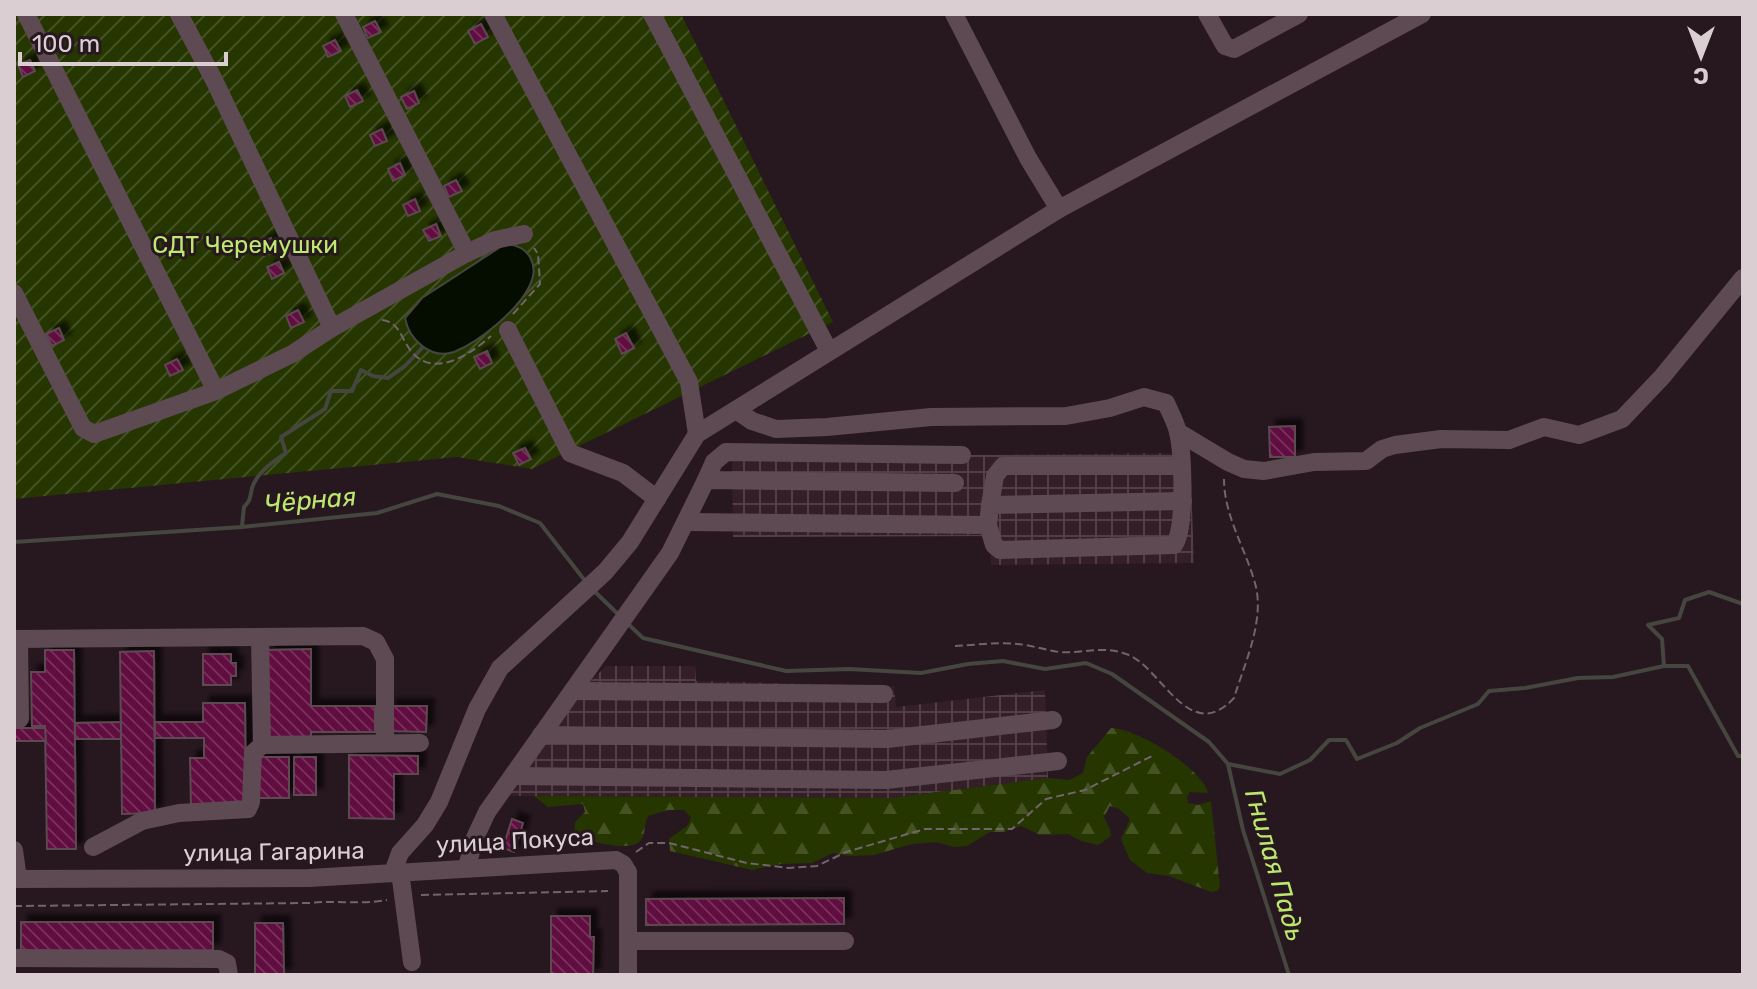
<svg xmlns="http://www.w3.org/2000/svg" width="1757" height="989" viewBox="0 0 1757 989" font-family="Rubik,sans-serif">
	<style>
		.industrial { fill: url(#industrial-grid) }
		.forest { fill: url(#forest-firs) }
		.garden { fill: url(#garden-furrows) }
		.water { fill: #050c00; stroke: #45463f; stroke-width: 2 }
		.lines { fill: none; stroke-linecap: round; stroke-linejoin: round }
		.stream { stroke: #45463f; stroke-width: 4 }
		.building { fill: url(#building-back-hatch); stroke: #5b4851; stroke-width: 2; filter: url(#shadow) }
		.path { stroke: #72646b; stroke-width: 2; stroke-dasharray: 8 4; stroke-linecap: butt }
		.minor { stroke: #5e4a53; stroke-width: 18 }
		.labels { text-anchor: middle; stroke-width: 6; stroke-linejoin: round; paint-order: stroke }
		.park-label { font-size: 24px; fill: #bde970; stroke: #27171f }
		.street-label { font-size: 24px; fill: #daced3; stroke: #27171f }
		.water-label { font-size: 26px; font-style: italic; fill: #bce76e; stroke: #27171f }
	</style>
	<defs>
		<pattern id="industrial-grid" width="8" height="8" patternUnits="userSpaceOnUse" patternTransform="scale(2)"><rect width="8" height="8" fill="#341f29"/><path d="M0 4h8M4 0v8" fill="none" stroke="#513e47"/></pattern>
		<pattern id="forest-firs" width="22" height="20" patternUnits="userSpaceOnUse" patternTransform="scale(2)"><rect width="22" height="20" fill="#253600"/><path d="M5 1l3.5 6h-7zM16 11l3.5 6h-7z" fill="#445224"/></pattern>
		<pattern id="garden-furrows" width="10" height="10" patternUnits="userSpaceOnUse" patternTransform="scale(2)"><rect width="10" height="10" fill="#253600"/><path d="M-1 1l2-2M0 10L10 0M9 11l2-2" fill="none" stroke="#445224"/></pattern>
		<pattern id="building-back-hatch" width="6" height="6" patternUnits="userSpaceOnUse" patternTransform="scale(2)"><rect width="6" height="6" fill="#610c3f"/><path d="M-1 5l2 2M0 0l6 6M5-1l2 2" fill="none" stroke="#772e5a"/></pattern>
		<filter id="shadow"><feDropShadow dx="7" dy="-7" stdDeviation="2" flood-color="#0009"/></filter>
	</defs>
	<rect width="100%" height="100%" fill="#27171f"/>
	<g class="industrial">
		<path d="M1190,453L1194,563L991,565L990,536L733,537L732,457Z"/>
		<path d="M606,666H695L696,681L894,686L896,707L1045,690L1048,778L892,798L511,796V778L581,691Z"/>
	</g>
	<path class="forest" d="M1111,728C1136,728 1202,768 1208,793L1190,792L1187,797L1188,803L1198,805L1211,801L1220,887L1217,891L1211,892L1169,876L1147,873L1130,860L1121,839L1130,819L1119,809L1110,806L1104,817L1110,829L1111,836L1098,845L1081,841L1068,834L1040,835L1021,826L1003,832H990L967,846L954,847L936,842L912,844L874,855L849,856L833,853L812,863L781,864L752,870L670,851L669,839L688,825L691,817L684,810H668L648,816C644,823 646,833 641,840C630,854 587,840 574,835L575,822L585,812L583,804L548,807L534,796L892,798L1048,778L1069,780L1083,773L1087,757Z"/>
	<path class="garden" d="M14,14H681L833,322L532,469L457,457L14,499Z"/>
	<path class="water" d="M505,244C530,245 540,266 529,287C517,311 479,342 454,352C430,360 409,339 405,318L422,298Z"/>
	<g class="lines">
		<g class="stream">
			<path d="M242,526L244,507C251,500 250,497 252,488C257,472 273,462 286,453L281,437L325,409L331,391H352L361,370L373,376L388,378L405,366L422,348"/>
			<path d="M14,542L242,527L377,513L437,494L499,506L540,523L586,582"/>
			<path d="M592,589L620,616"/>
			<path d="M626,622L643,638L786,671L849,669L921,673L968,664L1003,661L1045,669L1086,663L1112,674L1209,742L1228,764L1280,774L1310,760L1329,740H1346L1357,759L1397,743L1420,728L1478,704L1489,691L1525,688L1578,678L1613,677L1664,666H1688L1738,756H1743"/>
			<path d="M1664,666L1662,639L1648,625L1679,618L1685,600L1709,592L1743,604"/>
			<path d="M1228,764L1243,830L1289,975"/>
		</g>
	</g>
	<g class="building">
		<path d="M375,21L381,32L368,38L363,27Z"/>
		<path d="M481,24L488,37L475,44L468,31Z"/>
		<path d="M335,40L341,51L328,57L323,46Z"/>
		<path d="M30,60L35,71L23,77L18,65Z"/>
		<path d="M357,90L363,101L350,107L345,96Z"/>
		<path d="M414,91L419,103L407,109L401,97Z"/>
		<path d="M382,129L387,141L375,146L370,135Z"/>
		<path d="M400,163L405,175L393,181L388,169Z"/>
		<path d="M456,180L462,191L449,197L444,186Z"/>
		<path d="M415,199L420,211L408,216L403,205Z"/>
		<path d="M436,224L441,236L429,241L423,230Z"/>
		<path d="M271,238L277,250L264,256L259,244Z"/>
		<path d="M279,262L284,273L272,279L267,267Z"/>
		<path d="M298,310L304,322L291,328L286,316Z"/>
		<path d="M59,328L64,340L52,346L46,334Z"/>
		<path d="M626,333L634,348L622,354L615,339Z"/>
		<path d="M487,351L492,363L480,369L474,357Z"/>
		<path d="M177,359L183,370L170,376L165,365Z"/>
		<path d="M1295,426V457H1270L1269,427Z"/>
		<path d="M525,448L531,459L519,465L513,453Z"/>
		<path d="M311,649V706H375V732H311V738H269L268,650Z"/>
		<path d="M45,650H74L76,849H47L45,726H32L31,672H45Z"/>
		<path d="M154,651L155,813L122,814L120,652Z"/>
		<path d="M203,654H231V663H236V676H231V685H203Z"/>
		<path d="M203,703H245L246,805L191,806L190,758H204V738H155V722H203Z"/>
		<path d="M389,706H427L426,732L389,731Z"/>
		<path d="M121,722V739H75V723Z"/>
		<path d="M14,728H45L46,741H14Z"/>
		<path d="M349,755L418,756V774H394V819L349,818Z"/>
		<rect x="256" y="757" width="33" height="41"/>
		<rect x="294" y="757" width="22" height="38"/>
		<path d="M512,819L523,823L514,852L503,848Z"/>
		<path d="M844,898V924L646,925V899Z"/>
		<path d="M551,916H590V937H594L593,975H551Z"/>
		<path d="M21,922H213V950L21,951Z"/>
		<path d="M255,923H283L284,975H255Z"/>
	</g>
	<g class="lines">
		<g class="path">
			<path d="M513,314L540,284L538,254L534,248"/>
			<path d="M382,320C400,322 401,339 411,351C434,380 472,353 491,336"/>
			<path d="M955,646C975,645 997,642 1017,644C1031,645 1045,650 1059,652C1083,654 1102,645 1126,654C1161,665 1188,747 1234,698C1244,665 1264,623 1256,587C1247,551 1224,517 1224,479"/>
			<path d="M636,852L649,843H669L747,863L789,868L817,866L846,852L925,829H1012L1046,799L1085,790L1154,755"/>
			<path d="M421,895L608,891"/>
			<path d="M14,906L309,903C335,900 361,905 387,900"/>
		</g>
		<g class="minor">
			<path d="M26,14L216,391"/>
			<path d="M179,14L214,80L332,328"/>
			<path d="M344,14L467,253L495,240L524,234"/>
			<path d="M493,14L689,382L697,434"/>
			<path d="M652,14L829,351"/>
			<path d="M954,14L1028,158L1059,209"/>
			<path d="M1207,14L1225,46L1234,49L1299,14"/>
			<path d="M14,293L83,428L94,434L216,391L292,354L332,328L467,253"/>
			<path d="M508,330L570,453L623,473L657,499"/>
			<path d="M736,410L752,421L776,429L827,427L931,417L1066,416L1110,408L1144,397L1166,403C1170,412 1176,423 1178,432C1183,454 1186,529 1174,545L1000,550L994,545L988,525"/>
			<path d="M1178,432L1228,462L1244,469L1264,471L1314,462L1366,461L1382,449L1395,445L1441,439L1509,440L1544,427L1579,435L1622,419L1662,377L1743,278"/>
			<path d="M706,480L714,462L726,452L962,455"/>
			<path d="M990,505L995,476L1003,466H1180"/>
			<path d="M686,522L988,525L990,505L1183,501"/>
			<path d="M260,637L262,745L420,743"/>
			<path d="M14,639L363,636L376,642L385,659V742"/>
			<path d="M19,639L20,719"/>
			<path d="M573,691L884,694"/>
			<path d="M541,735L887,739L1053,720"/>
			<path d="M513,776L886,780L1058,761"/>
			<path d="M93,847L142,821L179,813L248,809L251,802L253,753L262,745"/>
			<path d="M14,850L18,879"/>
			<path d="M467,867L474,840L487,812L670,553L706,480L955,483"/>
			<path d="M393,872L400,853L425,825L439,802L477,709L500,668L605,572L630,542L697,434L1059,209L1422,14"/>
			<path d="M400,872L412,962"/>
			<path d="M14,879L309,878L616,860L623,864L628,872V975"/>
			<path d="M628,941H845"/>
			<path d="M14,958L219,959L227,963L229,975"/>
		</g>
	</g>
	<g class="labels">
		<g class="park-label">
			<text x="245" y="253">СДТ Черемушки</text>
		</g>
		<g class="street-label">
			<text transform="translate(515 841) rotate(-3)" y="8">улица Покуса</text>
			<text transform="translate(274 852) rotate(-1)" y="8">улица Гагарина</text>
		</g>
		<g class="water-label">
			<text transform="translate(310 500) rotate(-5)" y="9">Чёрная</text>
			<text transform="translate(1275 865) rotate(74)" y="9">Гнилая Падь</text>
		</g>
	</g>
	<rect width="1757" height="989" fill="none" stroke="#daced3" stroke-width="32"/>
	<g transform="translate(1701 56) rotate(180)" stroke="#27171f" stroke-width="6" paint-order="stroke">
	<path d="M0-6L14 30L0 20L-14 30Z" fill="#daced3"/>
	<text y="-12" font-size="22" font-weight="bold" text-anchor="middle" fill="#daced3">С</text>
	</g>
	<path d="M20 52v12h206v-12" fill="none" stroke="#daced3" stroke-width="4"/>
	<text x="32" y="52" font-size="24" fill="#daced3" stroke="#27171f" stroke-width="6" paint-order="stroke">100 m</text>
</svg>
